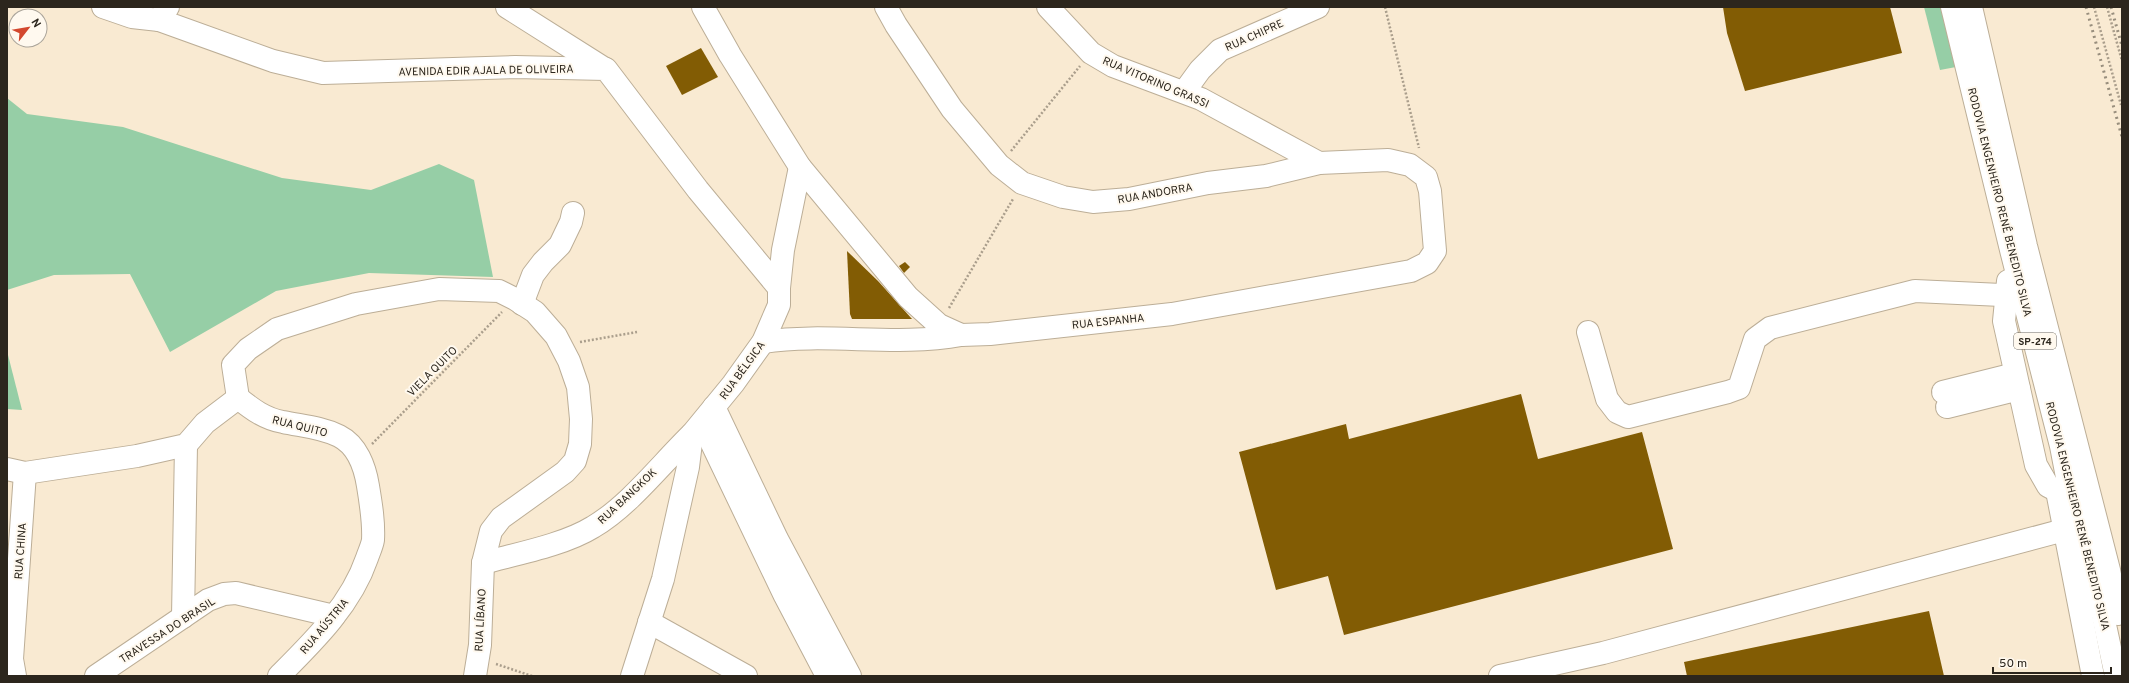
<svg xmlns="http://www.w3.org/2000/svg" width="2129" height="683" viewBox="0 0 2129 683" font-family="Overpass,sans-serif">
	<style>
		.green { fill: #96cea6 }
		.building { fill: #825c04 }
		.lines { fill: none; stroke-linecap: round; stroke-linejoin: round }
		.minor-casing { stroke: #bcae97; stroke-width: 24 }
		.major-casing { stroke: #bcae97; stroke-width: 24 }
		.path { stroke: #aa9e8c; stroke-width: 2.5; stroke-dasharray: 2 2; stroke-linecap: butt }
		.minor { stroke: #fff; stroke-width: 22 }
		.major { stroke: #fff; stroke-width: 22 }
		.rail { stroke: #988e7d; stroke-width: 3; stroke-dasharray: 2 4; stroke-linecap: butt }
		.labels { text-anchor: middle; stroke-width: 4; stroke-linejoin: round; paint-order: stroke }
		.shield { fill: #fff9ef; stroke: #6b655c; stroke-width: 1 }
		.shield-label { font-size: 10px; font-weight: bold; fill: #2c261d }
		.street-label { font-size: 11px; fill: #2c261d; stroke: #fff9ef }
	</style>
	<rect width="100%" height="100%" fill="#f9ead2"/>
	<g class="green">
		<path d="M1924,7H1943L1956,67L1940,70Z"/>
		<path d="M7,98L27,114L123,127L282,178L371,190L439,164L474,180L493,277L369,273L276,291L170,352L130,274L54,275L7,290Z"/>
		<path d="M7,351L22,410L7,409Z"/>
	</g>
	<g class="building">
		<path d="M1723,7H1890L1902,53L1745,91L1727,33Z"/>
		<path d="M701,48L718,77L682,95L666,66Z"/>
		<path d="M847,251L878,281L912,319H852L850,314Z"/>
		<path d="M905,262L910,267L904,273L899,266Z"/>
		<path d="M1521,394L1538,459L1642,432L1673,549L1344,635L1328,576L1276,590L1239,452L1346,424L1349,439Z"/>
		<path d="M1929,611L1944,676H1687L1684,662Z"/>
	</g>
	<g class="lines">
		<defs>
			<g id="minor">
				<path d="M103,7L132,17L159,20"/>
				<path d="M168,7L159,20L273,61L323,73L515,67L606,69L698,190L779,288"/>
				<path d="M507,7L605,69"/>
				<path d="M703,7L730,55L800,167L908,297L939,325L961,335L990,334L1172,314L1411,271L1427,263L1435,251L1430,191L1426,177L1410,165L1388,160L1319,163L1266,176L1208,183L1129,199L1093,202L1063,197L1022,183L999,165L952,109L896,25L886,7"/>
				<path d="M1048,7L1091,53L1113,66L1201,99L1319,163"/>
				<path d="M1184,92L1200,70L1220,50L1318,7"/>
				<path d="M2008,281L2004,321L2036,465L2048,486L2071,498"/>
				<path d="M522,304L533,275L543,262L560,245L571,222L573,213"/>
				<path d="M1588,332L1607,399L1617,412L1628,417L1728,392L1739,388L1755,339L1770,328L1915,291L2023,296"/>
				<path d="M763,342C829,332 895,347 961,335"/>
				<path d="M1943,392L2015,374"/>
				<path d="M238,398L233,365L248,349L277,329L356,304L439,289L499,291L515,299L535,312L556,336L569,361L578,387L581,419L580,444L575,461L565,472L501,518L491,531L483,563L480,645L475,676"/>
				<path d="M238,398C252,409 265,419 283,422C301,426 321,427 339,436C357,445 365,467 368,486C371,504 374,522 373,540C372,546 369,552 367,558C351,605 314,641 279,676"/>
				<path d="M714,407L777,539L850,676"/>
				<path d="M1947,407L2019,389"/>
				<path d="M702,423L785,596L827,676"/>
				<path d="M7,469L25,473L137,456L186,445L205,423L238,398"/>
				<path d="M2057,491L2093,676"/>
				<path d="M483,563C516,554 564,545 593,527C629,506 662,463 692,434"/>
				<path d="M183,617L186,445"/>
				<path d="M649,622L746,676"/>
				<path d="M15,676L12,659L25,473"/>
				<path d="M96,676L208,600L224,594L236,593L334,616"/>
				<path d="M632,676L663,579L688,467L692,434L733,384L763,342L779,305V288L783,250L800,167"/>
				<path d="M1500,676L1603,653L2079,526"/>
			</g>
			<g id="major">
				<path d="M1952,7L2012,254L2061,446L2071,498L2094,574L2116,676"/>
				<path d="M1971,7L2026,246L2109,570L2118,614"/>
			</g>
		</defs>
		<use href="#minor" class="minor-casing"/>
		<use href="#major" class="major-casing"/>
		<g class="path">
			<path d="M1385,7L1419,148"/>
			<path d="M2094,7L2121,105"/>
			<path d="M2107,7L2122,61"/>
			<path d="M1011,151L1080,66"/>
			<path d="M949,308L1013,199"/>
			<path d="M580,342L637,332"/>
			<path d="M372,444L502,312"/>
			<path d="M496,664L532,676"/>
		</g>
		<use href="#minor" class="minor"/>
		<use href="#major" class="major"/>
		<g class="rail">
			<path d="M2086,7L2122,137"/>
			<path d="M2111,7L2122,46"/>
		</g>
	</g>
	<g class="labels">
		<rect class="shield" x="2014" y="333" width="42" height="16" rx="3"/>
		<g class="shield-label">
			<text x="2035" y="345">SP-274</text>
		</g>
		<g class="street-label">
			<text transform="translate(1254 35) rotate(-24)" y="4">RUA CHIPRE</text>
			<text transform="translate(486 70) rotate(-1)" y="4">AVENIDA EDIR AJALA DE OLIVEIRA</text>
			<text transform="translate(1156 82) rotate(23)" y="4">RUA VITORINO GRASSI</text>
			<text transform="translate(1155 193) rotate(-10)" y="4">RUA ANDORRA</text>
			<text transform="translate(2000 202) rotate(76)" y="4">RODOVIA ENGENHEIRO RENÊ BENEDITO SILVA</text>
			<text transform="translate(1108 321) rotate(-6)" y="4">RUA ESPANHA</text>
			<text transform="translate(742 370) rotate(-54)" y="4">RUA BÉLGICA</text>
			<text transform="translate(432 371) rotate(-45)" y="4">VIELA QUITO</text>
			<text transform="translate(300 426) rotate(14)" y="4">RUA QUITO</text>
			<text transform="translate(627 496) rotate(-43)" y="4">RUA BANGKOK</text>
			<text transform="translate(2078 516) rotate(76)" y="4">RODOVIA ENGENHEIRO RENÊ BENEDITO SILVA</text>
			<text transform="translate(20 551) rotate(-86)" y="4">RUA CHINA</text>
			<text transform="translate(480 620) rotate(-87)" y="4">RUA LÍBANO</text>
			<text transform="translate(324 626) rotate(-50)" y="4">RUA AÚSTRIA</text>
			<text transform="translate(167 630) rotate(-33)" y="4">TRAVESSA DO BRASIL</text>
		</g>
	</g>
	<rect width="2129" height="683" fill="none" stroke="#2c261d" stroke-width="16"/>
	<g transform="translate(28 28) rotate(59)"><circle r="19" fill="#fff9ef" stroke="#aba59b"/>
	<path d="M0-3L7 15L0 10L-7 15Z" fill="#d3482e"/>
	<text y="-6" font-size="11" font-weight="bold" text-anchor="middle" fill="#2c261d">N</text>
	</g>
	<path d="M1993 667v6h118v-6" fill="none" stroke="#2c261d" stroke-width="2"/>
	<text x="1999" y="667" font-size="12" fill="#2c261d" stroke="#fff9ef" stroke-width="3" paint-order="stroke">50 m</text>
</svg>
